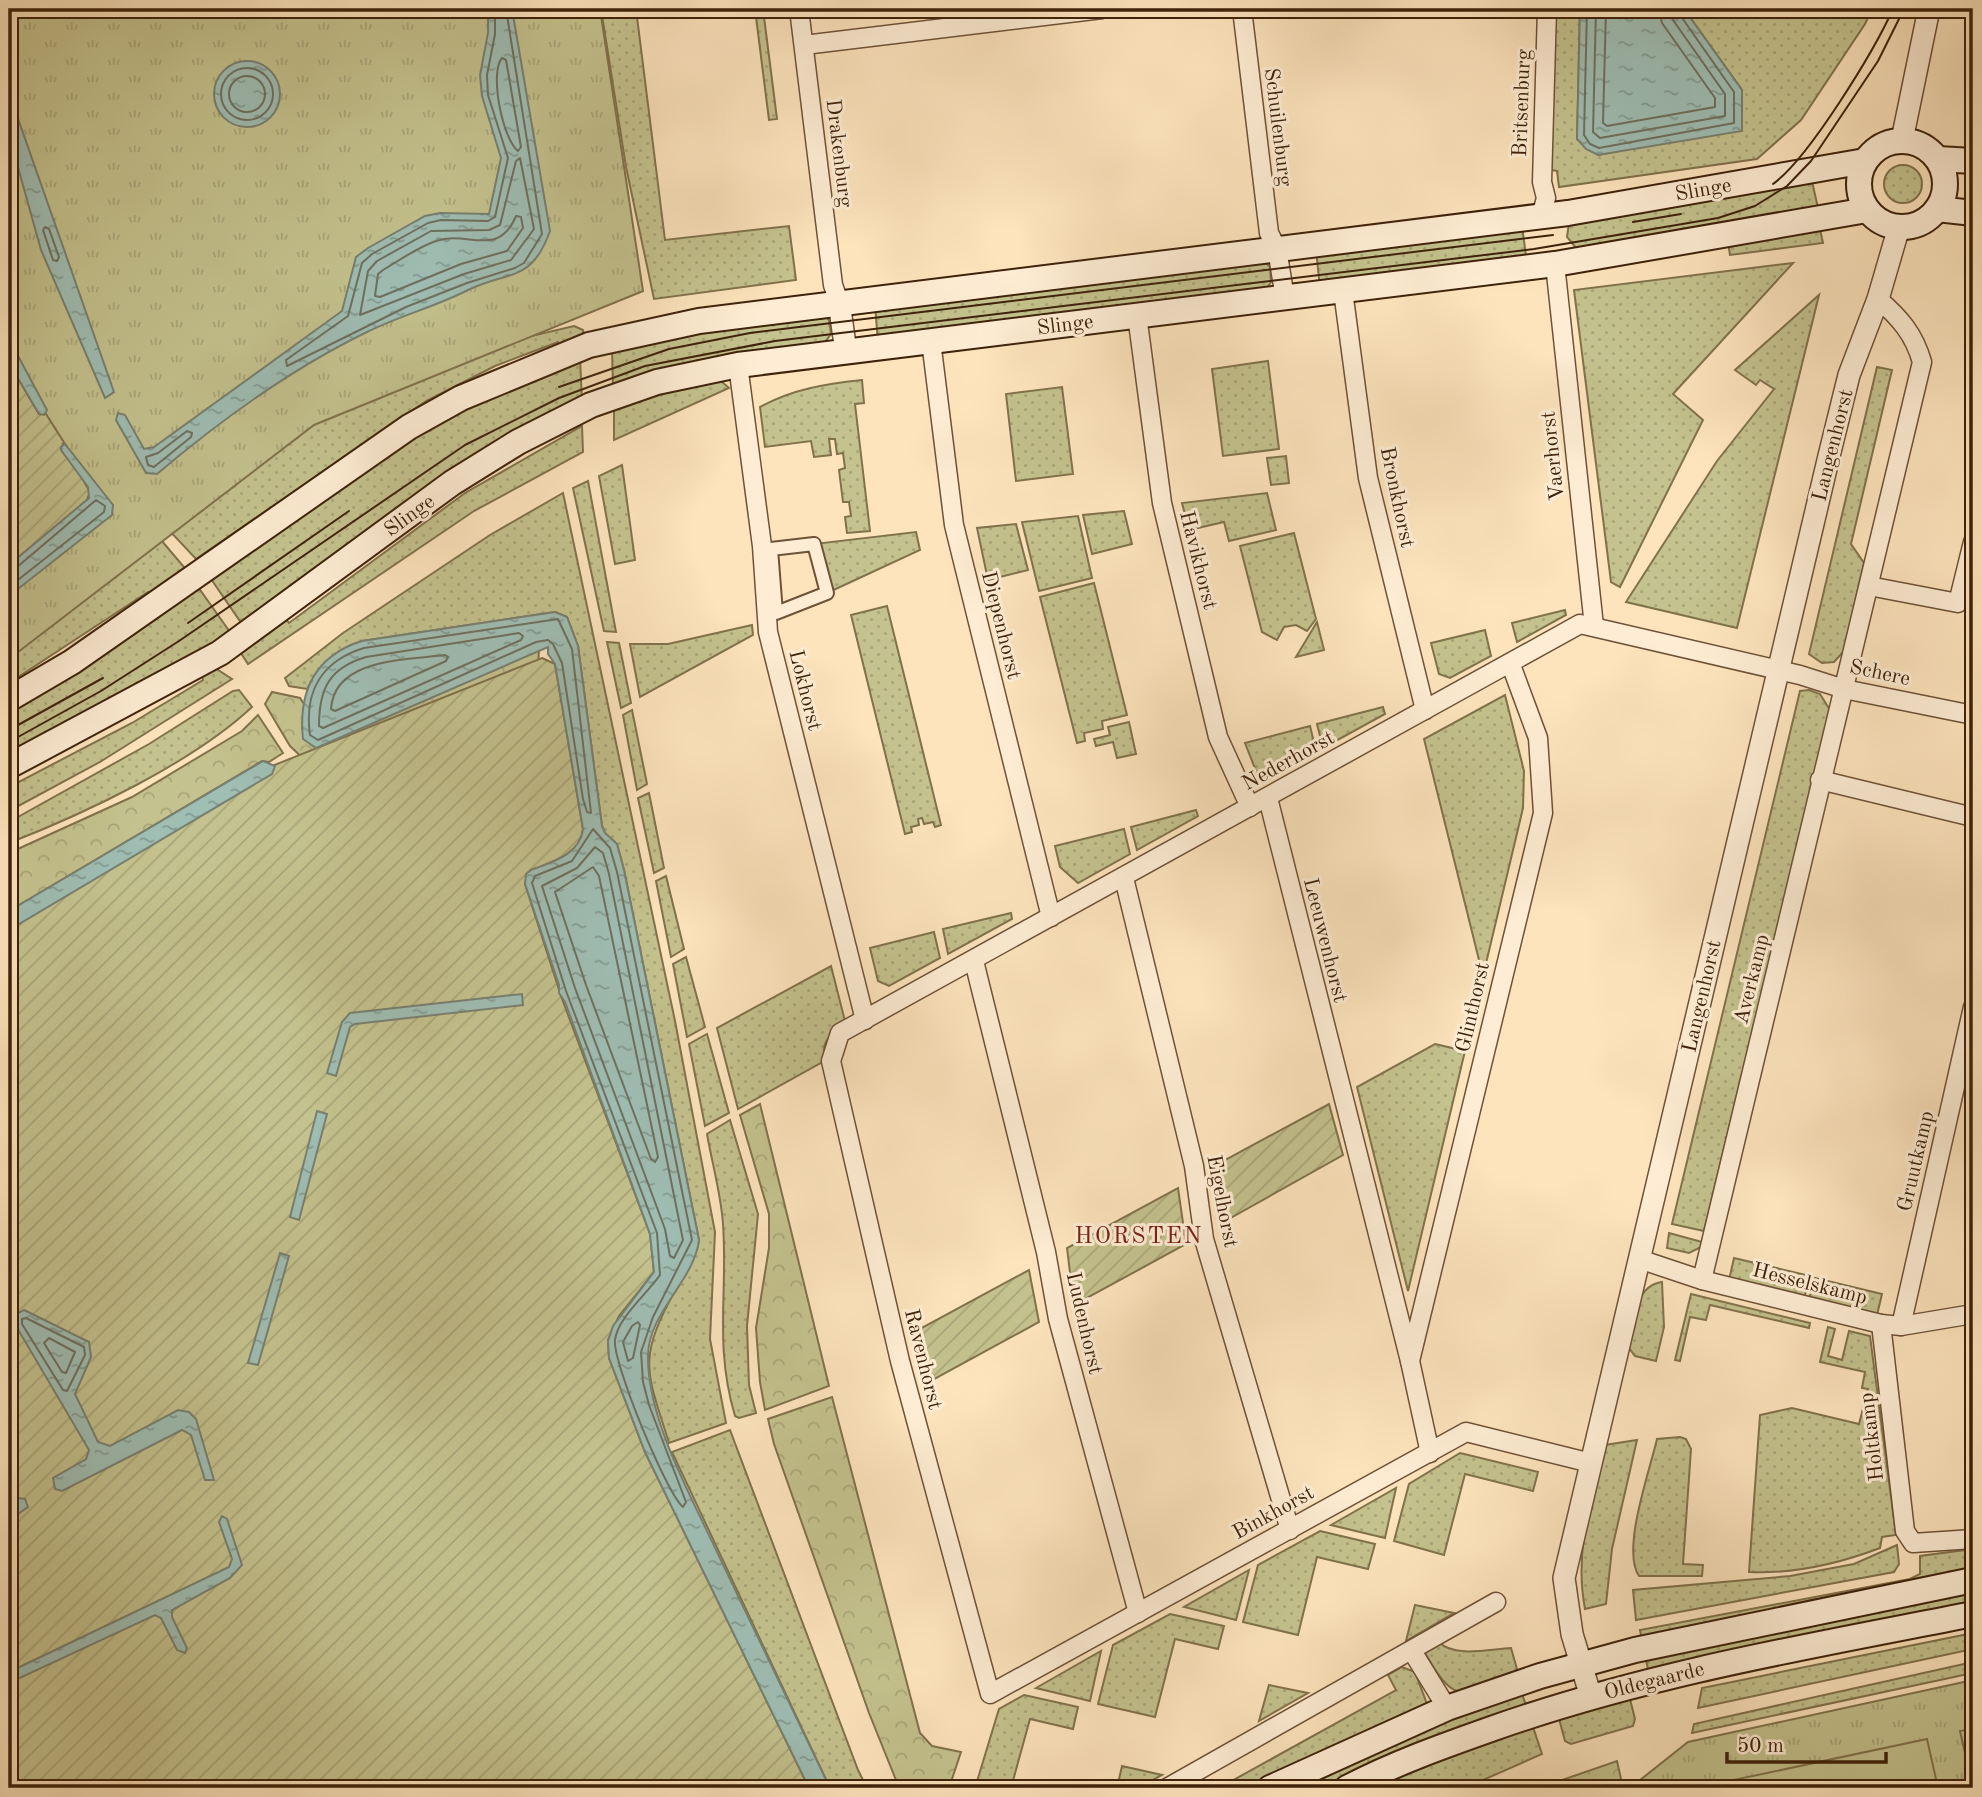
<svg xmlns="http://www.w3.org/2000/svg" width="1982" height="1797" viewBox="0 0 1982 1797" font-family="'Old Standard TT',serif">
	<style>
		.grass { fill: url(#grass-dots); stroke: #81724c; stroke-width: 2 }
		.forest { fill: url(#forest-crowns); stroke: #81724c; stroke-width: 2 }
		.park { fill: url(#park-tufts); stroke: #81724c; stroke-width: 2 }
		.garden { fill: url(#garden-furrows); stroke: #81724c; stroke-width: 2 }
		.pitch { fill: #c4c28e; stroke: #81724c; stroke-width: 2 }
		.water { fill: url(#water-ripples); stroke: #788070; stroke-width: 2 }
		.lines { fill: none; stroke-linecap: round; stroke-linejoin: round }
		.shore { stroke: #6e705f; stroke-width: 2 }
		.pedestrian-casing { stroke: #6e5237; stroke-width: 16 }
		.minor-casing { stroke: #6e5237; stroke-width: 21 }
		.tertiary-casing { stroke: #6e5237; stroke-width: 24 }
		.secondary-casing { stroke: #3e220a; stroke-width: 28 }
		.pedestrian { stroke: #feedd4; stroke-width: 12 }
		.minor { stroke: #feedd4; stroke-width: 18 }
		.tertiary { stroke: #feedd4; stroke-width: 21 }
		.secondary { stroke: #feedd4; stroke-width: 24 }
		.tram { stroke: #3e220a; stroke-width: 2 }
		.labels { text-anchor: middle; stroke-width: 6; stroke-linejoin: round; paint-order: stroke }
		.street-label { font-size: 21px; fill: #3e220a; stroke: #feedd4 }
		.neighbourhood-label { font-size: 23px; letter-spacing: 2px; fill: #7a1f14; stroke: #feedd4 }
	</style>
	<defs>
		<pattern id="grass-dots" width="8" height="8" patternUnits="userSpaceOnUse" patternTransform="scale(1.75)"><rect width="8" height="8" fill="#c4c28e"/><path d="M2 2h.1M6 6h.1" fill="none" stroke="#a9a679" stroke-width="1.8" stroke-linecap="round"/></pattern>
		<pattern id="forest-crowns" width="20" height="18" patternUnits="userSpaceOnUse" patternTransform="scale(1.75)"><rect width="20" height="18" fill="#c4c28e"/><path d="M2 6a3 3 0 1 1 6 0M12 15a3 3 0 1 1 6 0" fill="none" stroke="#a9a679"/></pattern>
		<pattern id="park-tufts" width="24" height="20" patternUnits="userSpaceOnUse" patternTransform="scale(1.75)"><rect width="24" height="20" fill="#c4c28e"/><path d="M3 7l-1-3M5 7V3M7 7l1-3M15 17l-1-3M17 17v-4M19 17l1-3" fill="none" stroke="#a9a679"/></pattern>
		<pattern id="garden-furrows" width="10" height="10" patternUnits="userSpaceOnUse" patternTransform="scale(1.75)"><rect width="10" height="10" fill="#c4c28e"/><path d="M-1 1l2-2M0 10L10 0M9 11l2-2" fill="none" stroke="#a9a679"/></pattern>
		<pattern id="water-ripples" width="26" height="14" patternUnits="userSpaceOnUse" patternTransform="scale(1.75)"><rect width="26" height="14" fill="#9fbeb4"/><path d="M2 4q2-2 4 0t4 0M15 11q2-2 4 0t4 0" fill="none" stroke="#839a91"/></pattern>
	</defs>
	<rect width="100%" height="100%" fill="#fde4bd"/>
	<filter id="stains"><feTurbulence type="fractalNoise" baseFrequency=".00286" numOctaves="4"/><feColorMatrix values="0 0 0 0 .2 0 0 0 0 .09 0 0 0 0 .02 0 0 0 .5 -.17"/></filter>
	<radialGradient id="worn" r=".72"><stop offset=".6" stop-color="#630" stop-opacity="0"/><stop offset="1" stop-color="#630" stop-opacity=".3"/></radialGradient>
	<g class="grass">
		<path d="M601,9H636L665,240L789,226L796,280L654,299L626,167Z"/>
		<path d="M755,9H763L777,119L769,120Z"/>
		<path d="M1552,9H1580L1577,139L1598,155L1634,148L1742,90L1684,9H1872L1865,24L1801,120L1757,159L1559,187L1557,171L1547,169Z"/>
		<circle cx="1903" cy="184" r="19"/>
		<path d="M1811,177L1818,208L1576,248L1567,237L1569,223Z"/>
		<path d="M1819,225L1823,243L1730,255L1728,242Z"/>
		<path d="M1522,226L1527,263L1320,288L1316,250Z"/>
		<path d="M1260,257L1270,267L1271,282L1263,295L878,342L875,305Z"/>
		<path d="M1793,263L1673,394L1703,420L1620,587L1611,582L1574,290Z"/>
		<path d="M1819,295L1737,628L1626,602L1717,461L1774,389L1760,380L1756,385L1735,370Z"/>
		<path d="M819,311L829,320L831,334L822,346L613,389L612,349Z"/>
		<path d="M574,326L583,330L584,342L561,348L558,342L495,366L426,401L196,559L165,526L309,419L502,343Z"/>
		<path d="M580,358L582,401L244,627L209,576L464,404Z"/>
		<path d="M1268,361L1279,449L1223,456L1212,369Z"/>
		<path d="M1877,367L1892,370L1851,544L1864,563L1844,651L1834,662L1822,663L1809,654Z"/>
		<path d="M714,375L729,388L614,440V403Z"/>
		<path d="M862,380L864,403L855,404L870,531L847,533L845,517L851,516L849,502H843L839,470L845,468L843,453L837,454L835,439H829L831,455L814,457L811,441L765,447L760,407C793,389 825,384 862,380Z"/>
		<path d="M1062,387L1073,474L1016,481L1006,394Z"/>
		<path d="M582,426L583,452L474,511L248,664L237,647L284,617L289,623L465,493Z"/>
		<path d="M1286,456L1289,483L1271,485L1267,458Z"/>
		<path d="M622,465L635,560L615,564L599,476Z"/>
		<path d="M588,481L616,632L604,631L573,488Z"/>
		<path d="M563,493L675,1021L715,1232L710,1339L726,1423L669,1443C646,1370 637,1359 676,1289C685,1274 697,1257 699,1240L624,870L617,844L605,833L602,826L578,646L567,617L555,612L362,641C334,650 321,663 307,689L289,686L285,678L343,633L490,535Z"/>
		<path d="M1267,493L1276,530L1229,541L1224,522L1189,530L1182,503Z"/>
		<path d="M1124,511L1132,544L1092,554L1083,515Z"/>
		<path d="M1078,516L1092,578L1039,591L1022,522Z"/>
		<path d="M1016,524L1028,570L988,580L977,528Z"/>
		<path d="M916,532L920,550L827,593L814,544Z"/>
		<path d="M1294,533L1316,619L1307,631L1296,625L1284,627L1277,640L1262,632L1240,546Z"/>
		<path d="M156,534L189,573L153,598L148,592L9,683V656Z"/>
		<path d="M1094,583L1127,715L1102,721L1103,729L1084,733L1085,741L1077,743L1040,597Z"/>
		<path d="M196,584L232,635L9,760V709Z"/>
		<path d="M887,606L941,825L935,827L933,822L924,824L922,818L918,819L919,825L911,827L912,832L905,834L851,615Z"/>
		<path d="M1565,610L1566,615L1517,642L1512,623Z"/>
		<path d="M1317,622L1324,650L1296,657Z"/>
		<path d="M752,625L753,635L640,697L630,644H668Z"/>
		<path d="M1485,630L1491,656L1450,678L1439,674L1431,643Z"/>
		<path d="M607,642L619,643L631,703L621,708Z"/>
		<path d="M212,666L232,679L100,762L9,811V787L132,723L203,680L201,672Z"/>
		<path d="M239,690L252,707C192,763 86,813 9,843V822L149,744L233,691Z"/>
		<path d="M1809,690L1820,694L1830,710L1704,1231L1672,1224L1800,691Z"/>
		<path d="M1505,695L1524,771L1523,808L1483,976L1424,739Z"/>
		<path d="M1383,707L1385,714L1323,748L1317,724Z"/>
		<path d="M632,710L647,784L637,790L623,715Z"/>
		<path d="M1129,722L1136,754L1117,758L1113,742L1096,746L1094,739L1110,735L1108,727Z"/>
		<path d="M1310,726L1316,751L1270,777L1256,771L1245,743Z"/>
		<path d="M649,793L664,868L654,873L638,798Z"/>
		<path d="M1196,810L1198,816L1137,850L1131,827Z"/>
		<path d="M1124,829L1130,854L1078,883L1060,867L1055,846Z"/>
		<path d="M666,876L684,949L671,957L656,881Z"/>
		<path d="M1011,913L1012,919L948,954L943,929Z"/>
		<path d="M934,932L940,958L889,986L878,981L870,948Z"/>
		<path d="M686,957L705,1027L687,1037L673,964Z"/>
		<path d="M831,966L846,1025C831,1034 819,1042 826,1060L738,1109L717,1028Z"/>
		<path d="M707,1034L729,1113L705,1126L689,1044Z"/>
		<path d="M1435,1044L1465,1051L1408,1291L1357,1087Z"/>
		<path d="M730,1120L758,1214L747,1326L749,1385L756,1413L739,1418L735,1416C714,1345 728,1294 723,1224C721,1194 712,1163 707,1134Z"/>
		<path d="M1669,1233L1702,1242L1701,1247L1689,1253L1667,1248Z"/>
		<path d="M1734,1258L1810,1276L1804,1299L1729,1280Z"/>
		<path d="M1815,1278L1882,1294L1877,1315L1809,1299Z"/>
		<path d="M1662,1282L1664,1327L1656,1361L1635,1356L1629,1348C1634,1324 1633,1286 1662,1282Z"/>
		<path d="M1691,1294L1810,1323L1809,1328L1710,1305L1706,1320L1690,1317L1680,1361L1675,1360Z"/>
		<path d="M1828,1327L1835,1329L1828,1356L1842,1360L1849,1331L1870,1336L1896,1535L1882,1537L1880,1548C1838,1564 1794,1574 1749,1572L1760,1415L1792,1408L1859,1424L1868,1389L1862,1388L1865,1372L1820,1362Z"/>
		<path d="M730,1430L858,1770L867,1788H830L672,1452Z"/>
		<path d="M1680,1437L1686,1439L1691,1449L1683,1564L1703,1565L1702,1576H1639C1621,1550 1650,1470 1657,1439Z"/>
		<path d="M1637,1440L1612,1549L1606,1604L1585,1609C1574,1551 1591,1502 1605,1445Z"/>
		<path d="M1460,1453L1538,1472L1533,1491L1465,1474L1444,1555L1394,1541L1409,1484Z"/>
		<path d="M1396,1488L1385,1538L1331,1525Z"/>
		<path d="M1320,1531L1375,1544L1368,1569L1317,1557L1298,1635L1243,1622L1258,1565Z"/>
		<path d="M1897,1545L1899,1564L1894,1572L1636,1620L1633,1590L1790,1576L1854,1564Z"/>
		<path d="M1973,1549V1574L1642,1640L1640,1630L1910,1579L1920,1574V1556Z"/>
		<path d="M1249,1570L1236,1620L1184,1607Z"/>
		<path d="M1973,1589V1609L1649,1674L1645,1655Z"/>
		<path d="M1415,1605L1454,1613L1406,1641Z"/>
		<path d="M1170,1614L1224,1626L1218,1649L1175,1639L1155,1717L1098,1704L1113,1645Z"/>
		<path d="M1973,1633V1649L1698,1708L1702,1688Z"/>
		<path d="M1439,1642C1454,1658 1490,1649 1511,1648L1519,1676C1463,1695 1456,1709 1424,1651Z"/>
		<path d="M1101,1651L1090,1701L1036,1688Z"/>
		<path d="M1973,1662V1673L1692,1733L1694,1724Z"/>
		<path d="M1402,1667L1415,1672L1427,1704L1250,1788H1219L1396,1690L1388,1675Z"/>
		<path d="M1269,1685L1308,1693L1259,1721Z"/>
		<path d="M1521,1691L1527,1708L1339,1788H1286L1334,1763Z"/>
		<path d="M1024,1695L1078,1707L1073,1729L1030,1719L1011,1788H975L999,1709Z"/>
		<path d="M1629,1695L1635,1719L1633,1726L1571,1744L1565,1741L1558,1715Z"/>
		<path d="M1532,1724L1542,1754L1465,1788H1372L1408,1770Z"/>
		<path d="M1122,1766L1162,1775L1138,1788H1117Z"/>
	</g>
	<g class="forest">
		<path d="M539,649L538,668L307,762L290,746L265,704L272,692L300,698L304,704L302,729L316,748Z"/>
		<path d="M258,715L283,753L269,762L262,761L9,911V853L132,797L242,731Z"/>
		<path d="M760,1104L829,1386L765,1410L760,1382L756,1328L769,1248V1214L740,1115Z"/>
		<path d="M832,1397L920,1733L932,1746L961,1752L949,1788H900L896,1780L869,1713L774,1444L768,1419Z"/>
		<path d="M1617,1761L1623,1788H1539Z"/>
	</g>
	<g class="park">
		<path d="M9,9H600L643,291L314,425L9,659Z"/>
		<path d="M1973,1680V1788H1630L1688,1742Z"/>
	</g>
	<g class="garden">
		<path d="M9,363L39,414H46L65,444H63L90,492L86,502L9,565Z"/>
		<path d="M542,658L555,664L583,829C580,855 552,862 531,870L525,884L561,996L650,1234L654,1272L619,1316L608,1340L609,1358L645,1452L809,1788H9V922L267,768Z"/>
		<path d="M1329,1104L1343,1155L1220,1224L1214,1166Z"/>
		<path d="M1178,1188L1186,1244L1074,1305L1067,1248Z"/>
		<path d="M1029,1270L1039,1322L927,1383L916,1331Z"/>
	</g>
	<g class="pitch">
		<path d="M1973,1729V1788L1960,1731Z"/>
		<path d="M1927,1739L1938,1788H1731L1729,1781Z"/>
	</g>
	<g class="water">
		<path d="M488,9H512L550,231C531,284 508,270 468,290C437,306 402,315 369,331C292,368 222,419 157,474L146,473L116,420L118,413L125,415L144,449L154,447L342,311L356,257L368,248L425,216L440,213L489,214L501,158L482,96L480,75L488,33Z"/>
		<path d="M1580,9H1684L1742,90V131L1598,155L1586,149L1577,139Z"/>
		<circle cx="247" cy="94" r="33"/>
		<path d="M9,66L15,110L114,392L105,398L41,250L9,135Z"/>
		<path d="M9,339L47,410L44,415L39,414L9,363Z"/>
		<path d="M65,444L113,505L112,515L9,596V565L89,498L88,487L61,450V447Z"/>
		<path d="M555,612L567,617L578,646L602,826L605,833L617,844L624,870L699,1240C694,1281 649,1312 648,1355C647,1419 691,1496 718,1554C755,1632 793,1710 830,1788H809L645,1452L609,1358L608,1341L613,1326L654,1272L650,1234L565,1002L559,993V985L525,884L526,874L531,870C552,862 580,855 583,829L555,664L548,654V647L316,748L303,739C298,690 315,656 362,641Z"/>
		<path d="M263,761L275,766L272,774L9,930V911Z"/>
		<path d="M522,994L523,1005L355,1024L350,1027L336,1076L327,1073L342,1022L350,1013Z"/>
		<path d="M317,1111L327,1114L299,1220L290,1217Z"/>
		<path d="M280,1253L289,1256L258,1365L248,1363Z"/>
		<path d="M24,1310L89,1342L91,1357L75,1394L98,1442L110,1446L178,1410L189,1412L196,1419L214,1480H205L191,1435L182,1430L62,1491L55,1489L53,1478L86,1459L89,1450L16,1326V1314Z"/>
		<path d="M18,1498L25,1499L28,1507L9,1520V1503Z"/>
		<path d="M222,1516L227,1519L242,1565L230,1578L172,1610V1617L187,1648L185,1653L177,1650L161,1618L155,1615L9,1683V1672L229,1567L232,1559L219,1522Z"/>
	</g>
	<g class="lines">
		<g class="shore">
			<path d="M495,9V34L487,75L488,95L508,158L495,217L488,221L441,220L428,223L372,254L362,263L348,316L286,360L287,366L406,307L467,283L515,268L524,263L542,234L506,9"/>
			<path d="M1587,9L1584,135L1590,144L1599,148L1734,123V92L1680,15L1679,9"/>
			<path d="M1596,9L1593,132L1600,138L1725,116V94L1673,20L1670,9"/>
			<path d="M1606,9L1603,123L1607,126L1715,107V98L1662,23L1659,9"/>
			<path d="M502,58L506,60L521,147L518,151C503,140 489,73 502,58Z"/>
			<circle cx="247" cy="94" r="26"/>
			<circle cx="247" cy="94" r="18"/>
			<path d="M520,158L534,229L511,260L464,274L360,315L368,271L377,261L431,231L489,230L500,225L516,161Z"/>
			<path d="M516,216L521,217L523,228L507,251L461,264L380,297L375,296L378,274L383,270C400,260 418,247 436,241C468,230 498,259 516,216Z"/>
			<path d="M45,227L49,229L59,257L57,261L53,260L43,230Z"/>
			<path d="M187,431L192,433L191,437L154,467L148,465L146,457L158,453Z"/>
			<path d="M9,570L16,568L96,500L105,506L104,512L9,587"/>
			<path d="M558,619L572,649L591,813L587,812L583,799L562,663L553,644L548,640L536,642L318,740L310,735C304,691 322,661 364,648Z"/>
			<path d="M519,633L523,636L521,640L323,728L319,726C319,689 329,668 366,657Z"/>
			<path d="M445,655L448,657L446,661L335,711L331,709C334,658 407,660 445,655Z"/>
			<path d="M593,829L610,848L617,872L692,1240L653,1317L641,1352L643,1382L649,1405L686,1502L683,1507C667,1495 612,1361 615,1340C618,1317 647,1294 660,1275L657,1233L566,991L532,883L535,876L572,861Z"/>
			<path d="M595,847L603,853L609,874L683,1240L674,1258L670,1256L665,1229L575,988L542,886L577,868Z"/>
			<path d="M593,867L599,876L658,1157L655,1162L651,1159L586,985L555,892Z"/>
			<path d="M26,1318L84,1347L85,1355L67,1391L63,1390L22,1324V1319Z"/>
			<path d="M638,1322L640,1325L633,1358L628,1361L623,1342L632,1326Z"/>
			<path d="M49,1338L75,1352L66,1373L62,1372L44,1343Z"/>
		</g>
		<defs>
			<path id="pedestrian" d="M814,544L827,593L776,613L771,549Z"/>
			<g id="minor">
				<path d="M799,9L833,285L839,302"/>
				<path d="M1242,9L1269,233L1277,249L1285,298"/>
				<path d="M804,45L1102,9"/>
				<path d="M1541,217L1546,198L1542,182L1547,9"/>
				<path d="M1555,264L1594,626"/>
				<path d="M1343,291L1368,478L1425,710"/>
				<path d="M1137,315L1162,503L1218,737L1250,807"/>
				<path d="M931,341L954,525L1051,917"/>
				<path d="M738,365L762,546L768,632L865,1020"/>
				<path d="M1869,586L1958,603L1973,542"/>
				<path d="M1820,780L1973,817"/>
				<path d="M1268,798L1410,1361L1430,1453"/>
				<path d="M1124,878L1194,1166L1204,1239L1290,1530"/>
				<path d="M974,961L1046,1252L1058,1319L1138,1613"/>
				<path d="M1639,1259L1702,1280L1881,1324L1901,1326L1973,1314"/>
				<path d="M1702,1280L1922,362C1914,334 1900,318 1878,299"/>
				<path d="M1881,1324L1905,1531L1913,1543L1973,1539"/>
				<path d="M1901,1326L1973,1007"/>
				<path d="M1410,1361L1543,813L1538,738L1511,665"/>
				<path d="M1591,1463L1466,1432L990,1694L900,1361L831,1061L840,1033L1580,624L1800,675L1844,689L1973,715"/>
				<path d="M1412,1651L1447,1708"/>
				<path d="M1167,1788L1496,1602"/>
			</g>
			<g id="tertiary">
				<path d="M1902,140L1929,9"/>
				<path d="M839,302L846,352"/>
				<path d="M1591,1697L1572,1634L1564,1578L1829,456L1849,375L1878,299L1899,227"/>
			</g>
			<g id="secondary">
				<circle cx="1902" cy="184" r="43"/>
				<path d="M1938,159L1973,161"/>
				<path d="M1937,209L1973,213"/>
				<path d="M9,699L72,662L409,427L461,398L589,345L699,321L1568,213L1865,161"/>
				<path d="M9,766L220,653L452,483L518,442L591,405L657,382L738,365L1555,264L1867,210"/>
				<path d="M1270,1788L1447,1708L1540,1676L1635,1650L1973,1580"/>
				<path d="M1347,1788C1395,1763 1443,1746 1494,1728C1650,1673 1811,1646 1973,1614"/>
			</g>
		</defs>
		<use href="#pedestrian" class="pedestrian-casing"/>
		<use href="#minor" class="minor-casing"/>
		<use href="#tertiary" class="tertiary-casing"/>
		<use href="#secondary" class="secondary-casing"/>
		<use href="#pedestrian" class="pedestrian"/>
		<use href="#minor" class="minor"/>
		<use href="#tertiary" class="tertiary"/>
		<use href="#secondary" class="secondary"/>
		<g class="tram">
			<path d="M1773,184C1809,158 1874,51 1893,9"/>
			<path d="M1633,222L1681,214"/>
			<path d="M559,387L669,349L750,333L1553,235"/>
			<path d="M188,623L349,511"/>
			<path d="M9,730L103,678"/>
			<path d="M9,742L101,691L179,641L465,445L559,398L645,366L775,341L1534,249L1718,218L1755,206L1787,186L1811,161L1878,61L1904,9"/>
		</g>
	</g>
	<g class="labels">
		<g class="street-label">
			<text transform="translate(1521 103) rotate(-88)" y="7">Britsenburg</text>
			<text transform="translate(1279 127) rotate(83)" y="7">Schuilenburg</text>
			<text transform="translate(840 153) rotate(83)" y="7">Drakenburg</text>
			<text transform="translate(1703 189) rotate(-10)" y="7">Slinge</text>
			<text transform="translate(1065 324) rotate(-7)" y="7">Slinge</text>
			<text transform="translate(1832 445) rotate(-76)" y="7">Langenhorst</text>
			<text transform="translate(1552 456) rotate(-96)" y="7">Vaerhorst</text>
			<text transform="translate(1398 497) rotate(78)" y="7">Bronkhorst</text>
			<text transform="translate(409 515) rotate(-36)" y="7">Slinge</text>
			<text transform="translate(1199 560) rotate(76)" y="7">Havikhorst</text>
			<text transform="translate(1002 625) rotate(76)" y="7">Diepenhorst</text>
			<text transform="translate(1880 672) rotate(12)" y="7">Schere</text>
			<text transform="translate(806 690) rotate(76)" y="7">Lokhorst</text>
			<text transform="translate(1288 760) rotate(-29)" y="7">Nederhorst</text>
			<text transform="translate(1326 940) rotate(76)" y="7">Leeuwenhorst</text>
			<text transform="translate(1751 979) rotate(-76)" y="7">Averkamp</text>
			<text transform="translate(1701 996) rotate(-77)" y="7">Langenhorst</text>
			<text transform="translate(1472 1007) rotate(-77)" y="7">Glinthorst</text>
			<text transform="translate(1915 1161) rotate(-77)" y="7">Gruutkamp</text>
			<text transform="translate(1223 1201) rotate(79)" y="7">Eigelhorst</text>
			<text transform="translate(1810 1283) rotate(14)" y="7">Hesselskamp</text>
			<text transform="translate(1085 1323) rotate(77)" y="7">Ludenhorst</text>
			<text transform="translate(924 1359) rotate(76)" y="7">Ravenhorst</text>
			<text transform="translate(1871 1437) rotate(-97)" y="7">Holtkamp</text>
			<text transform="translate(1273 1512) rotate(-29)" y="7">Binkhorst</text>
			<text transform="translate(1654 1680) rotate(-14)" y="7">Oldegaarde</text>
		</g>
		<g class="neighbourhood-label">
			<text x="1139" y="1243">HORSTEN</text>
		</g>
	</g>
	<rect width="1982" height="1797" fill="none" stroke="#fde4bd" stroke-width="35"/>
	<rect x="10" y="10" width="1961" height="1776" fill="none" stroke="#3e220a" stroke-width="3.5"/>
	<rect x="18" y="18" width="1947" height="1762" fill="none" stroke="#3e220a" stroke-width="2"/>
	<path d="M1727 1752v10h159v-10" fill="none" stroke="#3e220a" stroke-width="3.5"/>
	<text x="1737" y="1752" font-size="21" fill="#3e220a" stroke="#feedd4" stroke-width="5" paint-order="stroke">50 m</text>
	<rect width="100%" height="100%" filter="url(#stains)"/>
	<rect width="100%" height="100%" fill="url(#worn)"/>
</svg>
